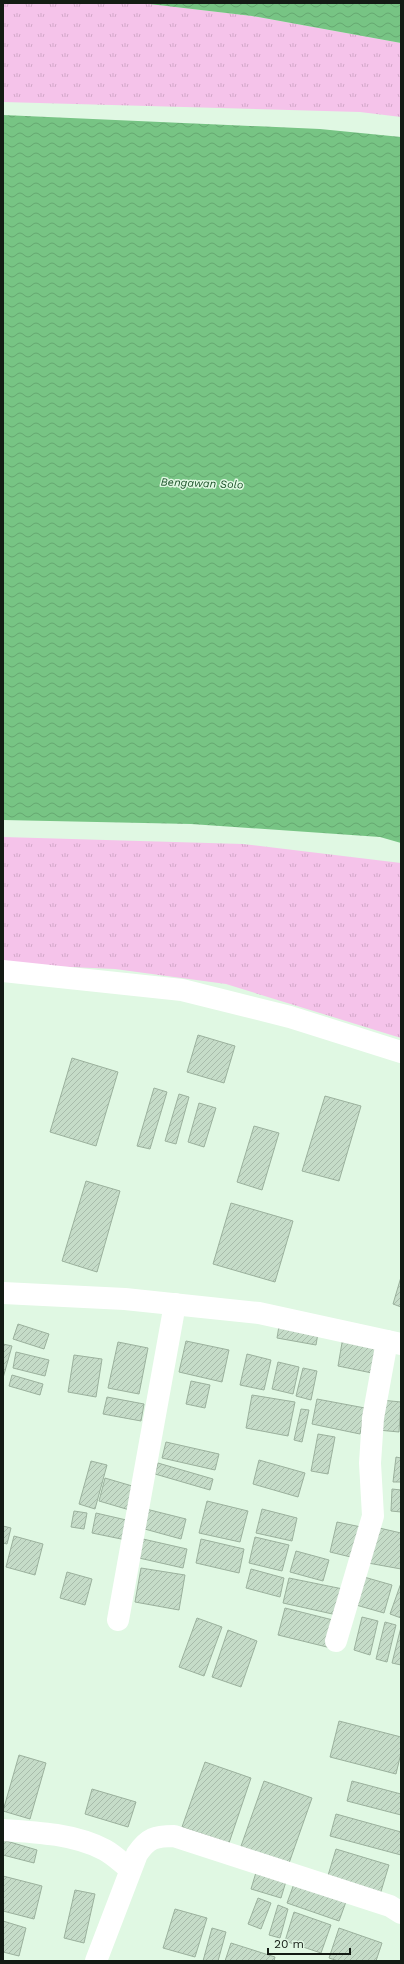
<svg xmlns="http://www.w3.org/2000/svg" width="404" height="1964" viewBox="0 0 404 1964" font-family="'Work Sans',sans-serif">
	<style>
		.grass { fill: url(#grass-tufts) }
		.water { fill: url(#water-waves) }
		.building { fill: url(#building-hatch); stroke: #9bb19d }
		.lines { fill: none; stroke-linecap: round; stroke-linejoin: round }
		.minor { stroke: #fff; stroke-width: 22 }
		.labels { text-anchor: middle; stroke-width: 3; stroke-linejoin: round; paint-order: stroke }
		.water-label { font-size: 11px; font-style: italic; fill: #1c5329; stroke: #e0f8e3 }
	</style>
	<defs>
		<pattern id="grass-tufts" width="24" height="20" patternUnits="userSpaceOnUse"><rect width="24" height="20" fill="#f5c3ea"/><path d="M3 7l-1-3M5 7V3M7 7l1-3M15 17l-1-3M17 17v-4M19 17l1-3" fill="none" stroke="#d1a7c8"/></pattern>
		<pattern id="water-waves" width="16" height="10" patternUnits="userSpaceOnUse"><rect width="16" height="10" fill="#77c484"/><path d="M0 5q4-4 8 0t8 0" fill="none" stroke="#66a871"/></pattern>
		<pattern id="building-hatch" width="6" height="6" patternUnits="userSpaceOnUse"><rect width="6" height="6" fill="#c5dcc8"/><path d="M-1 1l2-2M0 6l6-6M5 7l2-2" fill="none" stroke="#a8bcab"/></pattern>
	</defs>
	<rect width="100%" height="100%" fill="#e0f8e3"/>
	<g class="grass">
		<path d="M3,3H141L252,16L401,43V117L360,112L3,102Z"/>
		<path d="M3,837L243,844L401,863V1038L226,984L115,969L3,964Z"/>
	</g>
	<g class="water">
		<path d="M141,3H401V43L252,16Z"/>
		<path d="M3,115L320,129L401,137V843L380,837L191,824L3,820Z"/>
	</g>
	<g class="building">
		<path d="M198,1035L235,1046L224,1083L187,1072Z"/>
		<path d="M72,1058L118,1072L96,1146L50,1132Z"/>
		<path d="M154,1088L167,1092L150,1149L137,1146Z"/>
		<path d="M179,1094L189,1097L176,1144L165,1141Z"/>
		<path d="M325,1096L361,1106L339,1181L302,1171Z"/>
		<path d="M199,1103L216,1108L204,1147L188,1142Z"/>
		<path d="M254,1126L279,1133L262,1190L237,1182Z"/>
		<path d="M86,1181L120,1191L97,1272L62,1261Z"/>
		<path d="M231,1203L293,1221L275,1282L213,1264Z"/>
		<path d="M401,1277V1307L393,1304Z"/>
		<path d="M280,1320L319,1327L316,1345L277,1338Z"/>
		<path d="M18,1324L49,1334L44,1349L13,1339Z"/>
		<path d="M343,1337L378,1344L372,1373L338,1366Z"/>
		<path d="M186,1341L229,1350L222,1382L179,1372Z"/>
		<path d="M118,1342L148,1348L139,1394L108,1388Z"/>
		<path d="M3,1344L12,1346L3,1378Z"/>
		<path d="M16,1352L49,1360L45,1376L13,1368Z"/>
		<path d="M247,1354L271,1360L264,1390L240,1385Z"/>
		<path d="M74,1355L102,1359L96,1397L68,1392Z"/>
		<path d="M278,1362L299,1367L293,1394L272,1389Z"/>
		<path d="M303,1368L317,1371L311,1400L296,1396Z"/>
		<path d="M12,1375L43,1384L40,1395L9,1386Z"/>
		<path d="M191,1381L210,1385L205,1408L186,1404Z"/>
		<path d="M252,1395L295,1402L288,1436L246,1428Z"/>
		<path d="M107,1397L144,1404L141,1421L103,1414Z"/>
		<path d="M317,1399L365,1408L360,1434L312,1424Z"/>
		<path d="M381,1400L401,1402L399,1432L378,1430Z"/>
		<path d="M301,1409L309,1410L302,1442L294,1440Z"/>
		<path d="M318,1434L335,1437L328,1474L311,1471Z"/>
		<path d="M166,1442L219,1454L215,1470L162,1458Z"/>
		<path d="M396,1457L401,1458V1482H393Z"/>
		<path d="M259,1460L305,1473L298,1497L253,1484Z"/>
		<path d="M91,1461L107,1465L95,1509L79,1504Z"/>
		<path d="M158,1463L213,1479L210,1490L155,1474Z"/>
		<path d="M105,1478L139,1488L133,1511L99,1501Z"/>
		<path d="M392,1489L401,1490V1512L391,1511Z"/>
		<path d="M207,1501L248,1511L240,1542L199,1533Z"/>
		<path d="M146,1509L186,1519L181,1539L141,1528Z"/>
		<path d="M262,1509L297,1518L292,1541L256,1533Z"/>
		<path d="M74,1511L87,1513L84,1529L71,1527Z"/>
		<path d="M96,1513L135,1522L131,1541L92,1533Z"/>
		<path d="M337,1522L366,1528L359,1559L330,1552Z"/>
		<path d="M3,1526L11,1528L7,1544L3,1543Z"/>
		<path d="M375,1527L401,1533V1569L368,1563Z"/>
		<path d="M14,1536L43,1544L35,1575L6,1567Z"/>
		<path d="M255,1537L289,1545L282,1571L249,1563Z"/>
		<path d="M143,1539L187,1549L183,1568L139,1558Z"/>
		<path d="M201,1539L244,1549L239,1573L196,1563Z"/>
		<path d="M296,1551L329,1560L323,1581L290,1572Z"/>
		<path d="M141,1568L185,1575L179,1610L135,1602Z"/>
		<path d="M251,1569L284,1578L280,1597L246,1588Z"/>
		<path d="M67,1572L92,1579L85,1605L60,1598Z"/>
		<path d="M364,1577L392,1585L384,1613L356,1605Z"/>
		<path d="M289,1578L343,1589L337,1615L283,1603Z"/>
		<path d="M401,1583V1618L390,1614Z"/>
		<path d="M285,1608L337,1621L331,1648L278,1635Z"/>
		<path d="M362,1617L378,1621L370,1655L354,1650Z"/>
		<path d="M197,1618L222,1627L204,1676L179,1667Z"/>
		<path d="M385,1622L396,1625L387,1662L376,1659Z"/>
		<path d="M401,1627V1665L392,1663Z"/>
		<path d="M228,1630L257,1641L241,1687L212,1677Z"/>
		<path d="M339,1721L401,1737V1753L396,1774L330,1757Z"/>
		<path d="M19,1755L46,1763L30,1819L3,1811Z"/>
		<path d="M205,1762L251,1778L229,1843L182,1827Z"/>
		<path d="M264,1781L312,1798L288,1866L240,1849Z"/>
		<path d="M352,1781L401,1794V1815L347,1801Z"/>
		<path d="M92,1789L136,1802L128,1827L85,1814Z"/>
		<path d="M336,1814L401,1832V1855L330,1836Z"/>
		<path d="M3,1840L37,1850L34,1863L3,1855Z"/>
		<path d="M336,1849L389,1865L379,1898L326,1882Z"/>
		<path d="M257,1869L287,1878L281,1898L251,1889Z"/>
		<path d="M3,1876L42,1886L34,1919L3,1911Z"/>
		<path d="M295,1881L347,1899L339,1921L287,1903Z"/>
		<path d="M75,1890L95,1894L84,1943L64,1938Z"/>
		<path d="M258,1898L271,1903L261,1929L248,1924Z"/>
		<path d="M278,1905L288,1909L280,1938L269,1935Z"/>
		<path d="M175,1909L207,1918L195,1957L163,1948Z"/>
		<path d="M294,1912L331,1925L321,1953L285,1941Z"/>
		<path d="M3,1921L26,1928L19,1956L3,1952Z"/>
		<path d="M212,1928L226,1932L218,1961H203Z"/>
		<path d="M339,1928L382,1943L376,1961H338L329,1958Z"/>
		<path d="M231,1943L275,1957L274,1961H225Z"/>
	</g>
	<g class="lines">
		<g class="minor">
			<path d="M3,971L182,990L290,1017L401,1052"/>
			<path d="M3,1293L125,1299L259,1313L401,1344"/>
			<path d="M118,1620L175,1304"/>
			<path d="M336,1641L373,1516L370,1463L373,1418L387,1341"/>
			<path d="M3,1830C36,1832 75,1834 105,1850C114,1855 122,1863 130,1869"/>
			<path d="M96,1961L137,1854C148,1838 155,1836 174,1836L390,1906L401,1913"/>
		</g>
	</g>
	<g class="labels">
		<g class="water-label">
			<text transform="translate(202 483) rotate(2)" y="4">Bengawan Solo</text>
		</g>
	</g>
	<rect width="404" height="1964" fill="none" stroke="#131b14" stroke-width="8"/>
	<path d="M268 1948v6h82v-6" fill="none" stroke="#131b14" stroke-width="2"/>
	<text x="274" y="1948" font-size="12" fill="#131b14" stroke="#e0f8e3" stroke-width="3" paint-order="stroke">20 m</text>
</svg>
